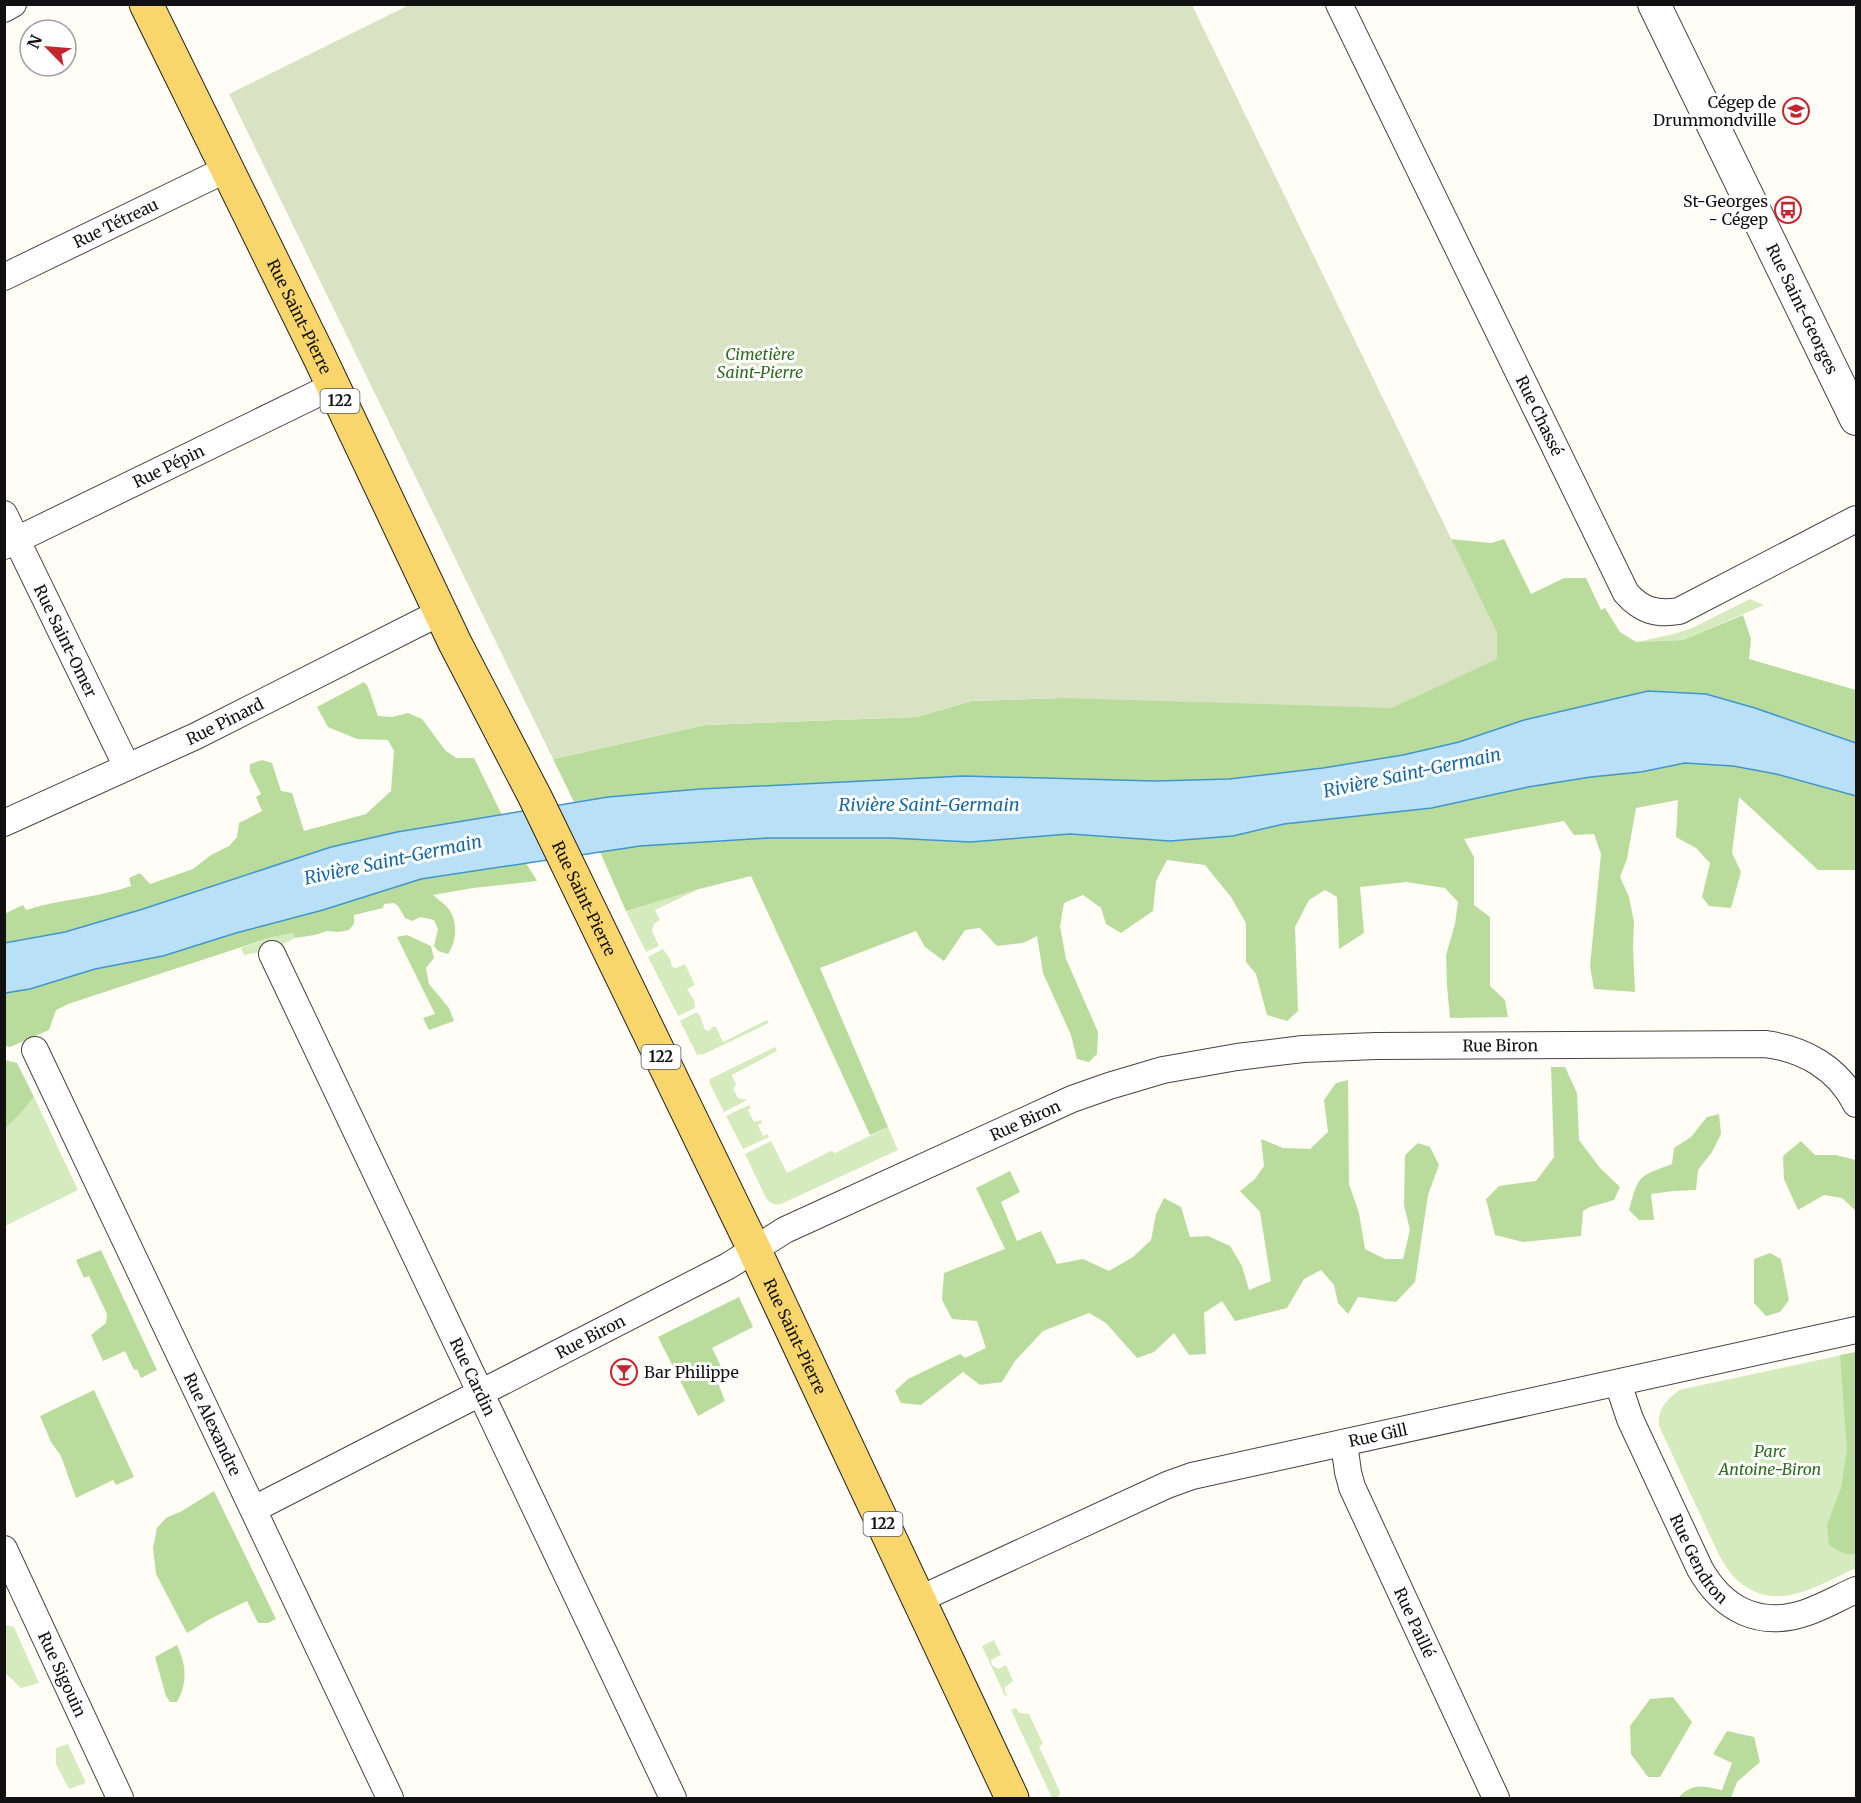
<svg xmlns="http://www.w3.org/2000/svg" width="1861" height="1803" viewBox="0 0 1861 1803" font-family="Merriweather,serif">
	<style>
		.green { fill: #d5ebbd }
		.forest { fill: #b9dc9c }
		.cemetery { fill: #d9e3c4 }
		.water { fill: #b9e0f7; stroke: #3f96cf; stroke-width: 1.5 }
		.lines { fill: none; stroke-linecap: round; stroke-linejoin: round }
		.minor-casing { stroke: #444; stroke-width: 28 }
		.tertiary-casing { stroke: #444; stroke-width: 34 }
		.primary-casing { stroke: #222; stroke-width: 35 }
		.minor { stroke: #fff; stroke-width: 26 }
		.tertiary { stroke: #fff; stroke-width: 32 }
		.primary { stroke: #f9d66b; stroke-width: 33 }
		.labels { text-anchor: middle; stroke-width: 6; stroke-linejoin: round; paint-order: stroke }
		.shield { fill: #fff; stroke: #585858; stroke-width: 1.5 }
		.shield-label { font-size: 15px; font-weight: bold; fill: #111 }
		.poi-label { font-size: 16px; fill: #111; stroke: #fff; text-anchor: end }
		.street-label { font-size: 16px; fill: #111; stroke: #fff }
		.park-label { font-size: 16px; font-style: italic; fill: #2f6b1f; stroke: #fff }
		.water-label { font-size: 18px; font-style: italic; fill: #1768a6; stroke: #fff }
	</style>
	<rect width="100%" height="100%" fill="#fffdf5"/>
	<g class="green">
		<path d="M1750,599L1764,605L1683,640L1636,642L1674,634L1692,628Z"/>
		<path d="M699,889L655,910L660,920L654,924L652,931L659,946L646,952L626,911Z"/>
		<path d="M293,933L295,938L272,950L244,955L241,948L272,937Z"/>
		<path d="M663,949L670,959L672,967L676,968L685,964L695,985L687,989L694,1000L695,1008L678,1016L648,957Z"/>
		<path d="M697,1012L700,1016L705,1030L709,1031L712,1027H716L723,1042L767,1020L769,1023L704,1054L697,1055L680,1021Z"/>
		<path d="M775,1047L777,1051L732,1075L736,1085L733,1088L738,1098L747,1100L724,1112L709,1082L710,1079Z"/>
		<path d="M34,1097L78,1190L5,1226V1129L20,1114Z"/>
		<path d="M749,1105L751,1108L748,1110L754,1122L761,1120L762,1123L758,1125L763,1136L768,1134L769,1137L743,1149L726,1116Z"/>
		<path d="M888,1127L898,1150L781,1204C774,1205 771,1204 766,1198L745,1154L771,1141L787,1173L831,1151L835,1153Z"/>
		<path d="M1856,1352V1568C1814,1587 1772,1617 1732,1575C1727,1569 1723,1562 1719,1555L1659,1426C1657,1409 1667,1400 1679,1390Z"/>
		<path d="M5,1625L14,1627L39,1683L21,1688L5,1673Z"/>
		<path d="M994,1640L1001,1655L991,1660L992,1665L998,1669L1006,1665L1013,1681L1005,1687V1692L1008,1695L1005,1696L982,1646Z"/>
		<path d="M1016,1708L1019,1713L1029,1714L1043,1744L1039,1746L1060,1792L1058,1798H1052L1011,1710Z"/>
		<path d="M68,1744L86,1783L69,1789L56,1764V1748Z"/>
	</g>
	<g class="forest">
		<path d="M1451,539L1491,543L1504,539L1531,594L1564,578H1586L1601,610L1605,608L1620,632L1636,642L1683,640L1743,615L1751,639L1749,659L1856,690V743L1755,708L1706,694L1583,707L1524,720L1459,742L1403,755L1323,768L1229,779L1155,781L964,776L700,789L608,797L574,802L553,759L705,725L916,717L972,701L1062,698L1497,633Z"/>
		<path d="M364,682L368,687L378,716L392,717L408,713L422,719L445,750L456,758H474L502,815L397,832L331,847L143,909L65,932L5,943L4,914L23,905L26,910C60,899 97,898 131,886L129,878L140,873L150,884L193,869L211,855L229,846L237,837L239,823L262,811L256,797L261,794L250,772V764L262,760L272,763L281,791L292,793L304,831L366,814L391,791L394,751L388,740L357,739L328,727L317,707Z"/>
		<path d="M1685,763L1733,766L1776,774L1856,796V870H1818L1739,797L1732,853L1741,872L1731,908L1709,906L1702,897L1710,863L1696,848L1676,837L1678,800L1636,808L1627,859L1620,877L1629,897L1634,922L1633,946L1635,992L1594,989L1590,966L1601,854L1594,834L1574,835L1564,821L1464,839L1474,857V905L1490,917V986L1505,1000L1508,1017L1450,1018L1447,986L1446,955L1455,924L1458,902L1445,888L1406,882L1360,887L1364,933L1339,949L1337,897L1325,890L1309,900L1295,927L1298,1011L1287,1021L1267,1015L1256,974L1246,962V923L1231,897L1205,865L1167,860L1156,881L1153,911L1121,933L1106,924L1101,908L1083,895L1064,903L1060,926L1066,959L1098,1032L1097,1054L1089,1062L1077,1059L1071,1035L1043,973L1037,936L1023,943L997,946L980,928L965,930L944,961L925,947L916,931L820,968L888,1127L870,1135L751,876L699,889L626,911L600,852L640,846L768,838H890L970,842L1070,834L1170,841L1233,836L1284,824L1432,808L1528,787L1591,777L1641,772Z"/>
		<path d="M526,863L537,881L473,888L433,895C437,899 444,903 448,908C458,920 457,942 448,954L438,951L434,946L438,929L434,920L420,917L412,921L405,918L398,906L394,903L384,904L383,908L354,915V924L349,930L338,932L327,931L315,935L295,938L293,933L272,937L68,1004L56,1010L49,1030L10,1047L5,1046V993L30,989L95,969L323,910L421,879Z"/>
		<path d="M407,935L431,946L434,958L426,968L429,984L449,1008L454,1021L429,1030L423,1018L435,1014L397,937Z"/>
		<path d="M5,1060L17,1063L34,1097L20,1114L5,1129Z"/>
		<path d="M1551,1067H1565L1577,1093L1579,1140L1600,1168L1620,1187L1614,1200L1590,1207L1583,1211L1581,1236L1523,1242L1495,1235L1486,1199L1499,1186L1536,1181L1554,1157Z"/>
		<path d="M1348,1080L1349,1184L1359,1213L1365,1249L1385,1259H1403L1410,1230L1404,1205L1405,1155L1418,1143L1430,1147L1439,1165L1428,1195L1415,1282L1396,1302L1358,1297L1348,1314L1338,1303L1334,1285L1321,1270L1304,1279L1287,1308L1235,1321L1222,1301L1204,1313L1206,1354L1189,1355L1174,1333L1154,1352L1137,1358L1106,1323L1089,1313L1043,1331L1015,1361L1002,1382L980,1385L963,1372L921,1405L901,1403L895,1391L908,1379L960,1354L965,1358L986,1348L977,1321L952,1319L942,1300L944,1273L1005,1249L976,1188L1010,1171L1020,1192L1001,1202L1017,1241L1041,1231L1057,1264L1083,1259L1109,1271L1133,1257L1151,1240L1156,1214L1164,1198L1181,1207L1190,1237L1208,1236L1230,1246L1242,1266L1249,1290L1271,1281L1260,1212L1240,1191L1255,1179L1264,1166L1261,1139L1283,1148L1310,1149L1328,1132L1324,1100L1336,1083Z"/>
		<path d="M1719,1114L1721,1134L1712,1152L1698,1170L1696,1190L1673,1191L1651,1194L1654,1220H1639L1629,1210C1639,1174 1638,1177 1672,1164L1674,1148L1691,1137L1707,1117Z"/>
		<path d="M1801,1141L1815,1155H1836L1856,1160V1211L1842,1198L1824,1195L1798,1210L1784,1179L1783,1156Z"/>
		<path d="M101,1250L157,1370L141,1378L137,1369L134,1370L125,1351L103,1361L91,1335L106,1323L107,1314L89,1276L84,1278L76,1260Z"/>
		<path d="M1770,1253L1781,1259L1789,1300L1780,1312L1766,1316L1754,1303V1259Z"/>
		<path d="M739,1297L753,1327L712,1348L727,1379L718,1383L725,1401L698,1416L658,1337Z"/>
		<path d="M1856,1352V1554C1846,1556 1838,1551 1829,1545L1827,1525L1841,1488L1847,1450L1840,1355Z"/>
		<path d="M94,1390L134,1477L116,1485L113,1480L76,1498L61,1456L51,1442L40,1416Z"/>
		<path d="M214,1491L276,1619L268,1623H258L247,1601L210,1619L187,1633L156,1574L153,1548L157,1528L166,1518L182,1511Z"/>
		<path d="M177,1645C186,1665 188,1682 177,1702H170L166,1696L155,1657Z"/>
		<path d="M1673,1697L1692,1722L1660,1777H1648L1631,1754L1630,1726L1650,1699Z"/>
		<path d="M1727,1731L1754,1737L1760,1762L1737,1782L1731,1798H1678C1693,1782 1702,1786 1722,1790L1732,1763L1713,1754Z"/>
	</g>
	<path class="cemetery" d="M411,4L1192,5L1497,633V659L1392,708L1062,698L972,701L916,717L705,725L553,759L229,94Z"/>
	<path class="water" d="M1648,691L1706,694L1755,708L1856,743V796L1776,774L1733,766L1685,763L1641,772L1591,777L1528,787L1432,808L1284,824L1233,836L1170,841L1070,834L970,842L890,838H768L640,846L421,879L323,910L236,933L163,956L95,969L30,989L5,993L4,943L65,932L143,909L331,847L397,832L608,797L700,789L964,776L1155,781L1229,779L1323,768L1403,755L1459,742L1524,720Z"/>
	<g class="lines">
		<defs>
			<g id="minor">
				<path id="s1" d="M1339,4L1626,593C1641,610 1656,615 1679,611L1856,519"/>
				<path d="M4,9L13,4"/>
				<path id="s2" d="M4,277L227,169"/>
				<path id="s3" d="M4,514L127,767"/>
				<path id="s4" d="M4,546L333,386"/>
				<path id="s5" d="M4,823L196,736L441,612"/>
				<path id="s6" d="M272,954L673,1798"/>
				<path id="s7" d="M35,1050L390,1798"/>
				<path id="s8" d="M1618,1383L1630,1419L1700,1569C1723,1610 1760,1628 1805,1613C1823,1607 1840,1597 1856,1590"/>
				<path id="s9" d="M1344,1443L1348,1472L1352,1487L1496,1798"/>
				<path id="s10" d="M254,1509L728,1266L785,1230L1072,1099L1109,1086L1163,1070L1237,1057L1303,1049L1376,1046L1765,1044C1804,1049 1838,1068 1856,1104"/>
				<path id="s11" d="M4,1549L120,1798"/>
				<path id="s12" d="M920,1599L1167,1485L1192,1476L1856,1330"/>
			</g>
			<g id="tertiary">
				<path id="s13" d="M1654,4L1856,419"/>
			</g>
			<g id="primary">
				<path id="s14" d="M146,4L319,356L455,643L535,797L754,1249L1012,1798"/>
			</g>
		</defs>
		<use href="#minor" class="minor-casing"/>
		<use href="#tertiary" class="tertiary-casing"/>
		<use href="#primary" class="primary-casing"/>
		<use href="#minor" class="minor"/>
		<use href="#tertiary" class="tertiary"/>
		<use href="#primary" class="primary"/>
	</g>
	<defs>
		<symbol id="university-ring" viewBox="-11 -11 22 22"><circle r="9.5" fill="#fff" stroke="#c4262e" stroke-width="1.5"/><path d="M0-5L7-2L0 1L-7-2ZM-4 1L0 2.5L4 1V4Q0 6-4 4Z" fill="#c4262e"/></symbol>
		<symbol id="bus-ring" viewBox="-11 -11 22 22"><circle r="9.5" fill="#fff" stroke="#c4262e" stroke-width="1.5"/><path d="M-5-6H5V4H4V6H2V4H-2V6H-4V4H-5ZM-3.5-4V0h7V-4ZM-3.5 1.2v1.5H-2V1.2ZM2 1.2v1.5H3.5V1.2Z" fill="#c4262e"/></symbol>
		<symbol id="bar-ring" viewBox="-11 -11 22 22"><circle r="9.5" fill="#fff" stroke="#c4262e" stroke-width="1.5"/><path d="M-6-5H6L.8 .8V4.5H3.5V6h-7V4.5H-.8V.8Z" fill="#c4262e"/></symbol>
	</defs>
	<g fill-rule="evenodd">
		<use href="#university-ring" x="1781" y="96" width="30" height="30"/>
		<use href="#bus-ring" x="1773" y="195" width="30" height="30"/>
		<use href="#bar-ring" x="609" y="1357" width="30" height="30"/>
	</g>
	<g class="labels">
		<g class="shield">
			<rect x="320.5" y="389" width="39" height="24" rx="4.5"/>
			<rect x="641.5" y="1045" width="39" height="24" rx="4.5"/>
			<rect x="863.5" y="1512" width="39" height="24" rx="4.5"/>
		</g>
		<g class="shield-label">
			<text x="340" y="406">122</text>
			<text x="661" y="1062">122</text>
			<text x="883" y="1529">122</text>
		</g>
		<g class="poi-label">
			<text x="1776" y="108">Cégep de<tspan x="1776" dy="18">Drummondville</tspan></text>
			<text x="1768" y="207">St-Georges<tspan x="1768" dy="18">- Cégep</tspan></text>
			<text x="644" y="1378" text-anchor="start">Bar Philippe</text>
		</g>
		<g class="street-label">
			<text dy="6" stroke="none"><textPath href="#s2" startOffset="124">Rue Tétreau</textPath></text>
			<text dy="6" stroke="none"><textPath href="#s13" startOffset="339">Rue Saint-Georges</textPath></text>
			<text dy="6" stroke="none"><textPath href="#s14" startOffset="348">Rue Saint-Pierre</textPath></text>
			<text dy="6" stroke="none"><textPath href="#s1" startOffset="458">Rue Chassé</textPath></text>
			<text dy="6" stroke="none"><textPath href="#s4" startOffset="183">Rue Pépin</textPath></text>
			<text dy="6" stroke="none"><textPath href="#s3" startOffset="141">Rue Saint-Omer</textPath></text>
			<text dy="6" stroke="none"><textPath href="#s5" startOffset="243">Rue Pinard</textPath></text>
			<text dy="6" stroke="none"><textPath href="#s14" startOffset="996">Rue Saint-Pierre</textPath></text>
			<text dy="6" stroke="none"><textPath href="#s10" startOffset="1350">Rue Biron</textPath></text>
			<text dy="6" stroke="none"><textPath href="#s10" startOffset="864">Rue Biron</textPath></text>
			<text dy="6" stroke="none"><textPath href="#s10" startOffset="378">Rue Biron</textPath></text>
			<text dy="6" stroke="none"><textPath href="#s14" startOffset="1482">Rue Saint-Pierre</textPath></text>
			<text dy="6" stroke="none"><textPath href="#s6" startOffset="468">Rue Cardin</textPath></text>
			<text dy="6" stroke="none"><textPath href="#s7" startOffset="414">Rue Alexandre</textPath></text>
			<text dy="6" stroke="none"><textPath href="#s12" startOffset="489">Rue Gill</textPath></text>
			<text dy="6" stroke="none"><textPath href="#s8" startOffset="194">Rue Gendron</textPath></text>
			<text dy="6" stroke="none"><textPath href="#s9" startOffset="194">Rue Paillé</textPath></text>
			<text dy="6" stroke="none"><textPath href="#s11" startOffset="138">Rue Sigouin</textPath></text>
		</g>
		<g class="park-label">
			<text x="760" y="360">Cimetière<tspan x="760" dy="18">Saint-Pierre</tspan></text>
			<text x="1770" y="1457">Parc<tspan x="1770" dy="18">Antoine-Biron</tspan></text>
		</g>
		<g class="water-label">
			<text transform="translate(1412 773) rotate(-12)" y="6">Rivière Saint-Germain</text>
			<text x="929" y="811">Rivière Saint-Germain</text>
			<text transform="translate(393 860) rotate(-12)" y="6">Rivière Saint-Germain</text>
		</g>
	</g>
	<rect width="1861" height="1803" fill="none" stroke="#111111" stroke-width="12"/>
	<g transform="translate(48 48) rotate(295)"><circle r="28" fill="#ffffff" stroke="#a0a0a0" stroke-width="1.5"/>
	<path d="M0-4.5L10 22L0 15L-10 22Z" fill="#c4262e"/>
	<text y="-9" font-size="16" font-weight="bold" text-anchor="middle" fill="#111111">N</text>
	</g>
</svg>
